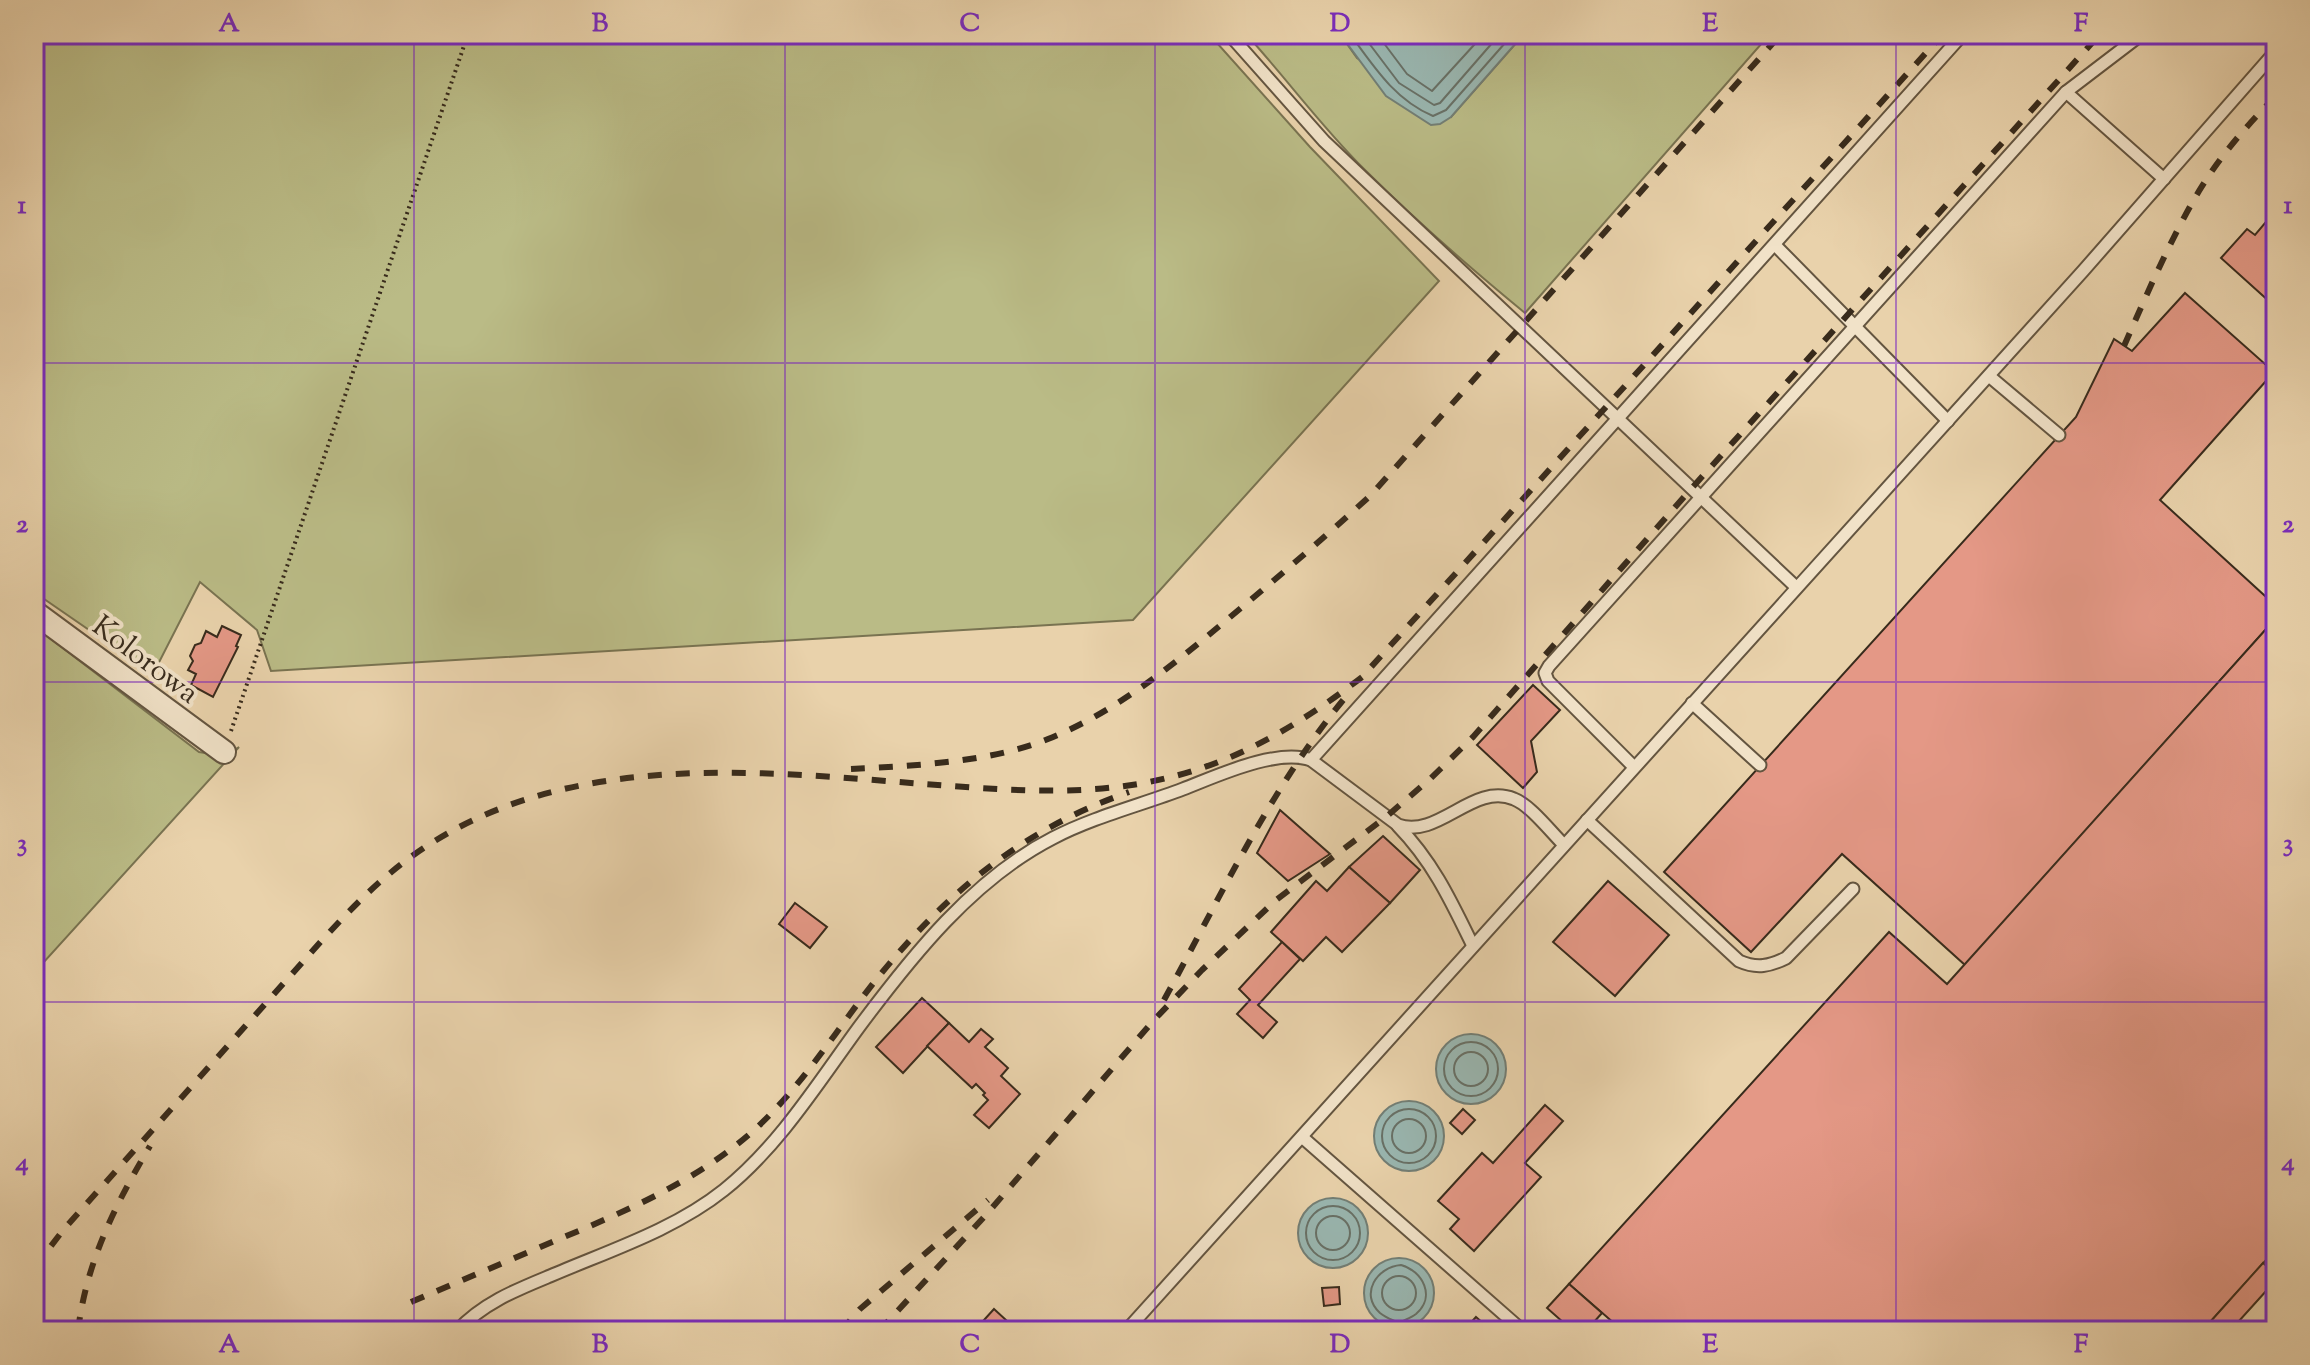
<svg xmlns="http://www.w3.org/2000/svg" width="2310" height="1365" viewBox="0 0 2310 1365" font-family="'Sorts Mill Goudy',serif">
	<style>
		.green { fill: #babb86; stroke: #797351; stroke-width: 2 }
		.water { fill: #99b6b0; stroke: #727e75; stroke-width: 2 }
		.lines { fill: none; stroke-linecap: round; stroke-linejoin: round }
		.shore { stroke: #687066; stroke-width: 2 }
		.building { fill: #e49886; stroke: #382b1c; stroke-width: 2 }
		.service-casing { stroke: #645540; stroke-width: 15 }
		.minor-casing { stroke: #645540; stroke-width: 26 }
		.path { stroke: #382b1c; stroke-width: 4; stroke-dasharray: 2 4; stroke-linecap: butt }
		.service { stroke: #f1e2c8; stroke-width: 11 }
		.minor { stroke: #f1e2c8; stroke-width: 22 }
		.rail { stroke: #382b1c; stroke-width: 6; stroke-dasharray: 14 14; stroke-linecap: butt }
		.grid { fill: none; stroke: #7b2cbf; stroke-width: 2; stroke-opacity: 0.55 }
		.labels { text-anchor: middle; stroke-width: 8; stroke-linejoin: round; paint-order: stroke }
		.street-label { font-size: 30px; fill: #382b1c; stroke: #f1e2c8 }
		.neatline { fill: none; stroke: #7b2cbf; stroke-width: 3 }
		.grid-label { font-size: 26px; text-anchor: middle; font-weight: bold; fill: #7b2cbf }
	</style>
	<rect width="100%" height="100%" fill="#e9d2ab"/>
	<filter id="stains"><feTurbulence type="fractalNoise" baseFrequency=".0025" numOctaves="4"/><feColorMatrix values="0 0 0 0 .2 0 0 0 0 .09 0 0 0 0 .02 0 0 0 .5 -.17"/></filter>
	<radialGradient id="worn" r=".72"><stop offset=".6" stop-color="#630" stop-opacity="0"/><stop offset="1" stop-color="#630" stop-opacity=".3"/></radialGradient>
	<g class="green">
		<path d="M34,34H1209L1310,147L1439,281L1133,620L271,671L257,630L200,582L153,674L34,592Z"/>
		<path d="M1246,34H1340L1357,58L1451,117L1524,34H1770L1525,313C1469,267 1415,220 1364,169C1321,126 1286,78 1246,34Z"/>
		<path d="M34,626L199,752L224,756L239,747L34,973Z"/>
	</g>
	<g class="water">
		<path d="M1340,34H1524L1451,117L1440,124L1431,125L1386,96Z"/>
		<circle cx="1471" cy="1069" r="35"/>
		<circle cx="1409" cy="1136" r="35"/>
		<circle cx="1333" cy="1233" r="35"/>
		<circle cx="1399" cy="1293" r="35"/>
	</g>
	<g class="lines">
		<g class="shore">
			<path d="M1350,34C1374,67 1395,100 1433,116L1446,110L1513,34"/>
			<path d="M1362,34L1399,83L1434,105L1440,103L1500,34"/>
			<path d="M1377,34L1407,74L1432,91L1484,34"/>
			<circle cx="1471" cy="1069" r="27"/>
			<circle cx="1471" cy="1069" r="17"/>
			<circle cx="1409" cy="1136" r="27"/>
			<circle cx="1409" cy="1136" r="17"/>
			<circle cx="1333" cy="1233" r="27"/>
			<circle cx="1333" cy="1233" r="17"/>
			<path d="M1401,1265C1423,1271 1436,1297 1416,1314C1411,1318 1404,1320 1399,1323C1393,1320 1386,1318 1380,1313C1359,1294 1377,1267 1401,1265Z"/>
			<circle cx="1399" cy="1293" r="17"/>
		</g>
	</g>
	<g class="building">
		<path d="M2276,210V297L2271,303L2221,258L2247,229L2255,235Z"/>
		<path d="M2185,293L2274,372L2160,500L2276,606V618L1965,965L1842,854L1751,952L1664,872L2076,417L2114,339L2132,351Z"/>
		<path d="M2276,618V1249L2202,1331H1623L1569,1284L1889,932L1947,984Z"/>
		<path d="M222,626L241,635L236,646L238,647L213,697L191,685L196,674L188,670L193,661L190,656L195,645L201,643L206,631L217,637Z"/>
		<path d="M1533,685L1560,710L1531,741L1537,772L1523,788L1477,745Z"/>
		<path d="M1280,810L1330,854L1288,881L1257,853Z"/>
		<path d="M1383,836L1420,870L1390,903L1349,867Z"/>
		<path d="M1349,867L1390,903L1342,952L1326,937L1303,961L1271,932L1316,881L1327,891Z"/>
		<path d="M1608,881L1669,935L1615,996L1553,942Z"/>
		<path d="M795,903L827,927L810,948L779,924Z"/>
		<path d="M1282,942L1300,959L1258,1005L1277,1022L1263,1038L1237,1014L1250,1000L1239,989Z"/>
		<path d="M922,998L949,1023L903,1073L876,1047Z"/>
		<path d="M949,1023L969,1042L981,1029L993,1039L985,1047L1008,1068L1001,1076L1020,1094L989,1128L974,1115L988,1100L983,1095L985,1093L976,1084L972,1088L927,1046Z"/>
		<path d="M1545,1105L1563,1121L1525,1163L1541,1177L1474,1251L1450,1229L1459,1219L1438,1201L1482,1153L1493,1163Z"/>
		<path d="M1463,1109L1475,1120L1462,1134L1450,1123Z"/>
		<path d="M2263,1263L2276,1274V1280L2230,1331H2202Z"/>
		<path d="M1569,1284L1602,1313L1586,1331H1573L1547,1308Z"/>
		<path d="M1339,1287L1340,1304L1324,1306L1322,1288Z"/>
		<path d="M994,1309L1018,1331H974Z"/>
		<path d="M1476,1317L1492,1331H1463Z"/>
	</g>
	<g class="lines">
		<defs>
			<g id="service">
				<path d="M1229,34L1324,141L1796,587"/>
				<path d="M2066,92L2142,34"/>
				<path d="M1775,245L1948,421"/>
				<path d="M1989,376L2059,435"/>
				<path d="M1692,703L1760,765"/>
				<path d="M1311,760L1963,34"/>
				<path d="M1634,767L1548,681L1545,673L1549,666L2066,92L2164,179"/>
				<path d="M1587,820L1739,961C1757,969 1770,966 1786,958L1853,889"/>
				<path d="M1398,826C1433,862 1451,901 1473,946"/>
				<path d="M1302,1137L1523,1331"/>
				<path d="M457,1331C483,1303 516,1290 550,1276C608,1251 674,1230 724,1190C779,1146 818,1083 859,1027C912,956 973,879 1053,838C1093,817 1141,805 1183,789C1217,776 1276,748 1311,760L1398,825C1439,839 1473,782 1514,799C1530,805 1551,832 1564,845"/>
				<path d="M1126,1331L2083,271L2276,51"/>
			</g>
			<path id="minor" d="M34,612L224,752"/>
		</defs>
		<use href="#service" class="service-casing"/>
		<use href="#minor" class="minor-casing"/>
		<path class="path" d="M231,731L468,34"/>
		<use href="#service" class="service"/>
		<use href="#minor" class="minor"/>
		<g class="rail">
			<path d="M2124,346C2147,294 2170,240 2199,191C2220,156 2248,124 2276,96"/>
			<path d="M851,769C912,766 992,762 1048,739C1116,712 1173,665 1229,618C1277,578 1324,538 1371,495L1781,34"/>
			<path d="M1164,1000C1220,898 1270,789 1344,699"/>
			<path d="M34,1268L64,1229L325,937C350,910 375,884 404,862C553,749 750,770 924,784C1005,790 1090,798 1171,777C1241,760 1305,721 1362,677L1943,34"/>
			<path d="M2270,1269L2276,1267"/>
			<path d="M411,1302C460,1281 508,1261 557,1240C626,1211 695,1182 752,1132C800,1089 835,1032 875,981C946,893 1021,830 1129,792"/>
			<path d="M78,1331C86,1263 115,1205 150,1146"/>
			<path d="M841,1331L860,1309L988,1200"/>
			<path d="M879,1331L985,1216L1154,1020L1202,970L1276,900L1386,817L1430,779L1473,737L1691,489L2100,34"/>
			<path d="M2269,1331L2276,1324"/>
		</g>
	</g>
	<path class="grid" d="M414,34V1331M785,34V1331M1155,34V1331M1525,34V1331M1896,34V1331M34,363H2276M34,682H2276M34,1002H2276"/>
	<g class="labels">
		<g class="street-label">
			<text transform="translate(146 659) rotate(37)" y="10">Kolorowa</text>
		</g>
	</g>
	<rect width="2310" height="1365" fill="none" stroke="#e9d2ab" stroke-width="88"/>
	<rect x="44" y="44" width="2222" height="1277" class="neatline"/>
	<g class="grid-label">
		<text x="229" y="31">A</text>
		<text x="600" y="31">B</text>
		<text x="970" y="31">C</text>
		<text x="1340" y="31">D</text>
		<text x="1710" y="31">E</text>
		<text x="2081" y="31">F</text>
		<text x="22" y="213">1</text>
		<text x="2288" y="213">1</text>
		<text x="22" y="532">2</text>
		<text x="2288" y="532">2</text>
		<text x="22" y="851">3</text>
		<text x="2288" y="851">3</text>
		<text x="22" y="1170">4</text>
		<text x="2288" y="1170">4</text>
		<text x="229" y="1352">A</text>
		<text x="600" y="1352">B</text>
		<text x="970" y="1352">C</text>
		<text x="1340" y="1352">D</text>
		<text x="1710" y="1352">E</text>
		<text x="2081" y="1352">F</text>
	</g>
	<rect width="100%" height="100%" filter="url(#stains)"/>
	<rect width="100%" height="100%" fill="url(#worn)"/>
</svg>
